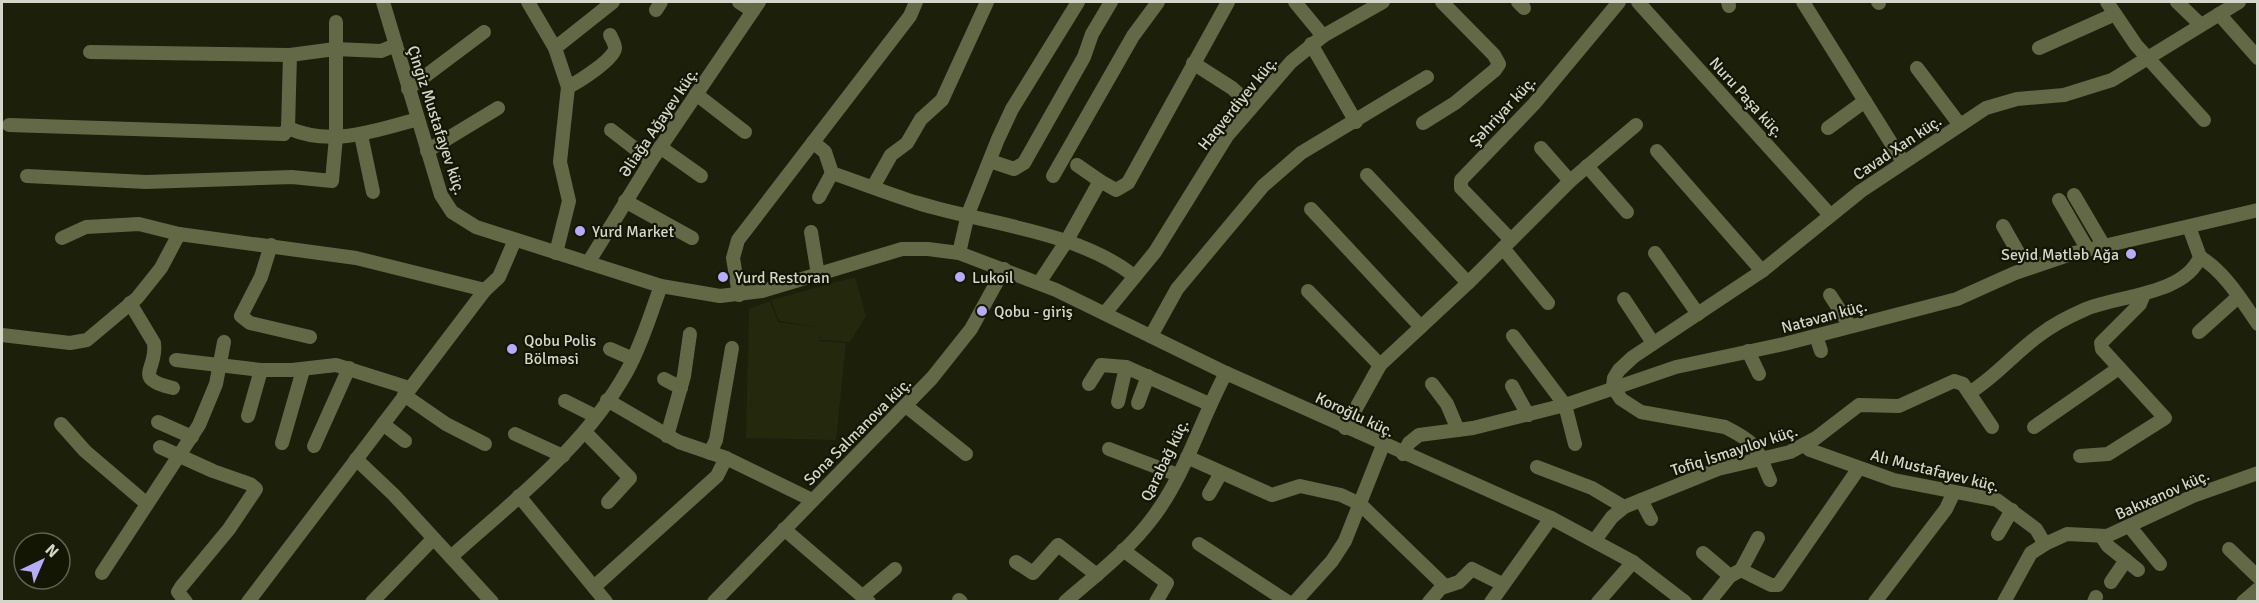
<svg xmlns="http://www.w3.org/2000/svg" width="2259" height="603" viewBox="0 0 2259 603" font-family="Signika,sans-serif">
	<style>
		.built { fill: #24280c }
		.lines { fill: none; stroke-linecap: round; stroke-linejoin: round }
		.minor { stroke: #636946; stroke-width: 14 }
		.poi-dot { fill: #b6acf8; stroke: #131603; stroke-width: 2 }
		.labels { text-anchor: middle; stroke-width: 4.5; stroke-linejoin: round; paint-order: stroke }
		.street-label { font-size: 16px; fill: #d3d6c9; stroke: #131603 }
		.poi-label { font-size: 16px; fill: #d3d6c9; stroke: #131603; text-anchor: start }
	</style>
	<rect width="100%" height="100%" fill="#1c1f0a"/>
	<path class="built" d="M855,277L866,316L850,342L820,340L822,330L819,341L846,343L836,440L746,438L749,309L770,301L778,322L823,328L779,321L771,300Z"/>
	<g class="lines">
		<g class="minor">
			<path d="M383,2L441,195L452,212L476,227L661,286L720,296L762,291L902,249H928L959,253L1056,290L1226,373L1551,518L1633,562L1685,602"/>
			<path d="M528,2L555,48L568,87L560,162L569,201L556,253"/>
			<path d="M739,2L753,11"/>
			<path d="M1295,2L1323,36"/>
			<path d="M1518,2L1524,8"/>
			<path d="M1638,2L1830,215"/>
			<path d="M1728,2L1729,6"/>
			<path d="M1803,2L1903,162"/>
			<path d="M1878,2L1879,3"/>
			<path d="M2107,2L2136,45L2204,120"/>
			<path d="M2177,2L2201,25"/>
			<path d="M656,10L661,2"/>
			<path d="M2219,14L2258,58"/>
			<path d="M1311,44L1356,122"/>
			<path d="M555,48L613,2"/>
			<path d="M2039,48L2115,14"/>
			<path d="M90,52L290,55L335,49L381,51L396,45"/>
			<path d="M1193,63L1232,88L1252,106"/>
			<path d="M1917,68L1960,125"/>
			<path d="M568,87C578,82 615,59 615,48C615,44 612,39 610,35"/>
			<path d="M408,89L484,32"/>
			<path d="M696,94L745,132"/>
			<path d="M1423,123L1455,103L1495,70L1499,64L1494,55L1442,2"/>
			<path d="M9,125L284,134L288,128C331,147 375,131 418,119"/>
			<path d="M288,128L290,55"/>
			<path d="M1828,128L1865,101"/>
			<path d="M611,130L651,161"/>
			<path d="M361,135L373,192"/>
			<path d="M813,142L825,152L832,173C861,183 889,194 918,203C986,224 1076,231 1133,275"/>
			<path d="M660,147L701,176"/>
			<path d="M1541,148L1570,181"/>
			<path d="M427,151L498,108"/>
			<path d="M1657,151L1762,271"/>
			<path d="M990,161L1014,169L1024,163L1084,57L1092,34L1111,2"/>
			<path d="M1077,165L1100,181"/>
			<path d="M1587,166L1627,212"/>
			<path d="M1367,175L1468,283"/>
			<path d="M27,176L146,182L292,177L332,181L336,137V22"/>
			<path d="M1053,176L1133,36L1158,2"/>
			<path d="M873,187L891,155L907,143L921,119L942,100L987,2"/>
			<path d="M2074,195L2104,246"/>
			<path d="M819,197L832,173"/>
			<path d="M2059,200L2088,250"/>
			<path d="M625,201L692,238"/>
			<path d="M1311,209L1421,327"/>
			<path d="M2003,226L2027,268"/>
			<path d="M811,232L818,275"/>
			<path d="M62,238L86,227L139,224L179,234L356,258L485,290"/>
			<path d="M1511,240L1461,188V180L1534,104L1619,2"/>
			<path d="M271,245L261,277L241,316L250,323L310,337"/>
			<path d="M1503,248L1548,303"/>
			<path d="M959,253L968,214L998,139L1012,109L1078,2"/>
			<path d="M1655,253L1698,314"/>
			<path d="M2200,257C2225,272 2242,301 2258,324"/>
			<path d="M588,263L651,161L759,2"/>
			<path d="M1039,283L1066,242L1100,181L1116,190L1128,183L1228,2"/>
			<path d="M1308,291L1380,365"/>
			<path d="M739,295L733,258L738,240L910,16L916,2"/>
			<path d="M1830,295L1850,326"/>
			<path d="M1624,299L1653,343"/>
			<path d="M130,303L154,343C158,370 131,378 173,388"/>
			<path d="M1105,313L1155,252L1227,136L1291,62L1323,36L1383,2"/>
			<path d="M2199,332L2238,297"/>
			<path d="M2,335L70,343L87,340L137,298L161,268L179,234"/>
			<path d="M1151,336L1177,289L1263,186L1301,153L1427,77"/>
			<path d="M1513,336L1565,405L1575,444"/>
			<path d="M1816,336L1821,351"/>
			<path d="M610,349L633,359"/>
			<path d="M1748,351L1759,374"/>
			<path d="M176,360L261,370H292L336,365L409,388"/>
			<path d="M664,379L681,388"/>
			<path d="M1089,384L1101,365L1126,367L1209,404"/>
			<path d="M1432,384L1447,404L1458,430"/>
			<path d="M1512,386L1528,415"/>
			<path d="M1969,393L1992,427"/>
			<path d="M404,395L446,424L485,444"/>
			<path d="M607,400L679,442L726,458L812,500"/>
			<path d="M565,401L595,416"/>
			<path d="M1118,402L1126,367"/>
			<path d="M1138,403L1148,376"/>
			<path d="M906,406L966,454"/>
			<path d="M248,416L261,370"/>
			<path d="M158,422L192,437"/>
			<path d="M61,424L85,451L147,504"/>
			<path d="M383,424L405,441"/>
			<path d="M2034,427L2119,368"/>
			<path d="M1345,428L1380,365L1468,283L1570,181L1636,125"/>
			<path d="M585,432L630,478L608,502"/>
			<path d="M515,434L563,456"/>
			<path d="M667,436L684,376L690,334"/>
			<path d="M282,443L303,370"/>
			<path d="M314,446L349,368"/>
			<path d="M1805,446L1810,450L1894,480L1997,500L2036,529L2045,544"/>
			<path d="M160,447L213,471L250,484L256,489L229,529L181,587L178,592L186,602"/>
			<path d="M1109,449L1178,475"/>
			<path d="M710,453L716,440L732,348"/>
			<path d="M1403,454L1409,443L1419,435L1473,428L1565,405L1676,367L1784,344L1957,299L2015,273L2074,253L2258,210"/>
			<path d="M2080,456L2108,454L2165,418L2102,349L2101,343L2140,304L2144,294"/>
			<path d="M1187,457L1272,495L1300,486L1341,495L1360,504L1445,586"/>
			<path d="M356,459L394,495L492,602"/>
			<path d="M1537,467L1592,488L1624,507"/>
			<path d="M1770,480C1756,448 1759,444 1725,427L1641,412L1621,399L1613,387L1614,378L1619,370L1633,357L1762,271L1861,191L1986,108L2017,99L2064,95L2112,80L2239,2"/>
			<path d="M1209,494L1221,473"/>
			<path d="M519,496L606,602"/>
			<path d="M1641,500L1651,519"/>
			<path d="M2130,527L2160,564"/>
			<path d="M784,529L869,602"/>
			<path d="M1998,534L2012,510"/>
			<path d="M2102,537L2108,546L2138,570"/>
			<path d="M1595,540L1612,517L1624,507L1718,469L1790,452L1816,438L1859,405L1899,406L1954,381L1963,384L1969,393C1997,376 2015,352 2041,334C2054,324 2070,316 2086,309C2119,295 2184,295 2200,257L2189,227"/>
			<path d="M1199,544L1288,602"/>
			<path d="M2229,549L2258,577"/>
			<path d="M1123,550L1167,583L1156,602"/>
			<path d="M1703,553L1730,576"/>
			<path d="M451,557C514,500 585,447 627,371C642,344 650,315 661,286"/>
			<path d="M1016,562L1033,573L1058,545L1097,575"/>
			<path d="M1741,570L1758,538"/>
			<path d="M102,573L199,425L216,384L224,342"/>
			<path d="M2111,582L2126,560"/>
			<path d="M594,587L717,476L726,458"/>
			<path d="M863,596L895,569"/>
			<path d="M959,600L961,602"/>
			<path d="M248,602L485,290L499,277L514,242"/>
			<path d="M372,602L433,539"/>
			<path d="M714,602L932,378L971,329L1004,269"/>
			<path d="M1065,602C1096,575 1130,549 1154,516C1186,473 1201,419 1226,373"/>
			<path d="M1295,602L1332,561L1345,541L1383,445"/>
			<path d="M1429,602L1441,588L1459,582L1472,569L1502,584"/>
			<path d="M1491,602L1551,518"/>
			<path d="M1598,602L1633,562"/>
			<path d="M1709,602L1730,576L1741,570L1771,585H1778L1859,468"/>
			<path d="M1875,602L1946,509L1954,492"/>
			<path d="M2004,602L2031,553L2045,544L2067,534L2107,536L2193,496L2258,473"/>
			<path d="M2094,602L2096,597"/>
			<path d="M2243,602L2258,589"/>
		</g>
	</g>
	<g class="poi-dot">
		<circle cx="580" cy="231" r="6"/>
		<circle cx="2131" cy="254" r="6"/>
		<circle cx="723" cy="277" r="6"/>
		<circle cx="960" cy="277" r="6"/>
		<circle cx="982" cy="311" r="6"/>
		<circle cx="512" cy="349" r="6"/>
	</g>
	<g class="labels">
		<g class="street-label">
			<text transform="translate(1747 97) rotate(48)" y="6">Nuru Paşa küç.</text>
			<text transform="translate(1237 103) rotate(-51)" y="6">Haqverdiyev küç.</text>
			<text transform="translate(1502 111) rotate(-47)" y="6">Şəhriyar küç.</text>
			<text transform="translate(437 120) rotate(72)" y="6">Çingiz Mustafayev küç.</text>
			<text transform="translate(658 122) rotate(-56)" y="6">Əliağa Ağayev küç.</text>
			<text transform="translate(1897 147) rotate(-34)" y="6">Cavad Xan küç.</text>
			<text transform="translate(1824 316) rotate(-15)" y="6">Natəvan küç.</text>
			<text transform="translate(1355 414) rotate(25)" y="6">Koroğlu küç.</text>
			<text transform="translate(857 431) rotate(-45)" y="6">Sona Salmanova küç.</text>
			<text transform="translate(1734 450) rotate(-18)" y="6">Tofiq İsmayılov küç.</text>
			<text transform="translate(1164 460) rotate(-64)" y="6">Qarabağ küç.</text>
			<text transform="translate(1935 470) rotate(14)" y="6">Alı Mustafayev küç.</text>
			<text transform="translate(2162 494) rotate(-24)" y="6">Bakıxanov küç.</text>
		</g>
		<g class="poi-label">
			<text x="592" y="237">Yurd Market</text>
			<text x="2119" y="260" text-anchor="end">Seyid Mətləb Ağa</text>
			<text x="735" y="283">Yurd Restoran</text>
			<text x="972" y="283">Lukoil</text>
			<text x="994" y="317">Qobu - giriş</text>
			<text x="524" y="346">Qobu Polis<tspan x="524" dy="18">Bölməsi</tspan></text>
		</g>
	</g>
	<rect width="2259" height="603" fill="none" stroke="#d3d6c9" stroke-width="6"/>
	<g transform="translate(42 561) rotate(44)"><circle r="28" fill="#131603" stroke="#606352" stroke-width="1.5"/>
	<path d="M0-4.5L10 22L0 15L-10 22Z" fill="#b6acf8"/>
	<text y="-9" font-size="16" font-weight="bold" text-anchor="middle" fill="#d3d6c9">N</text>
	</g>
</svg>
